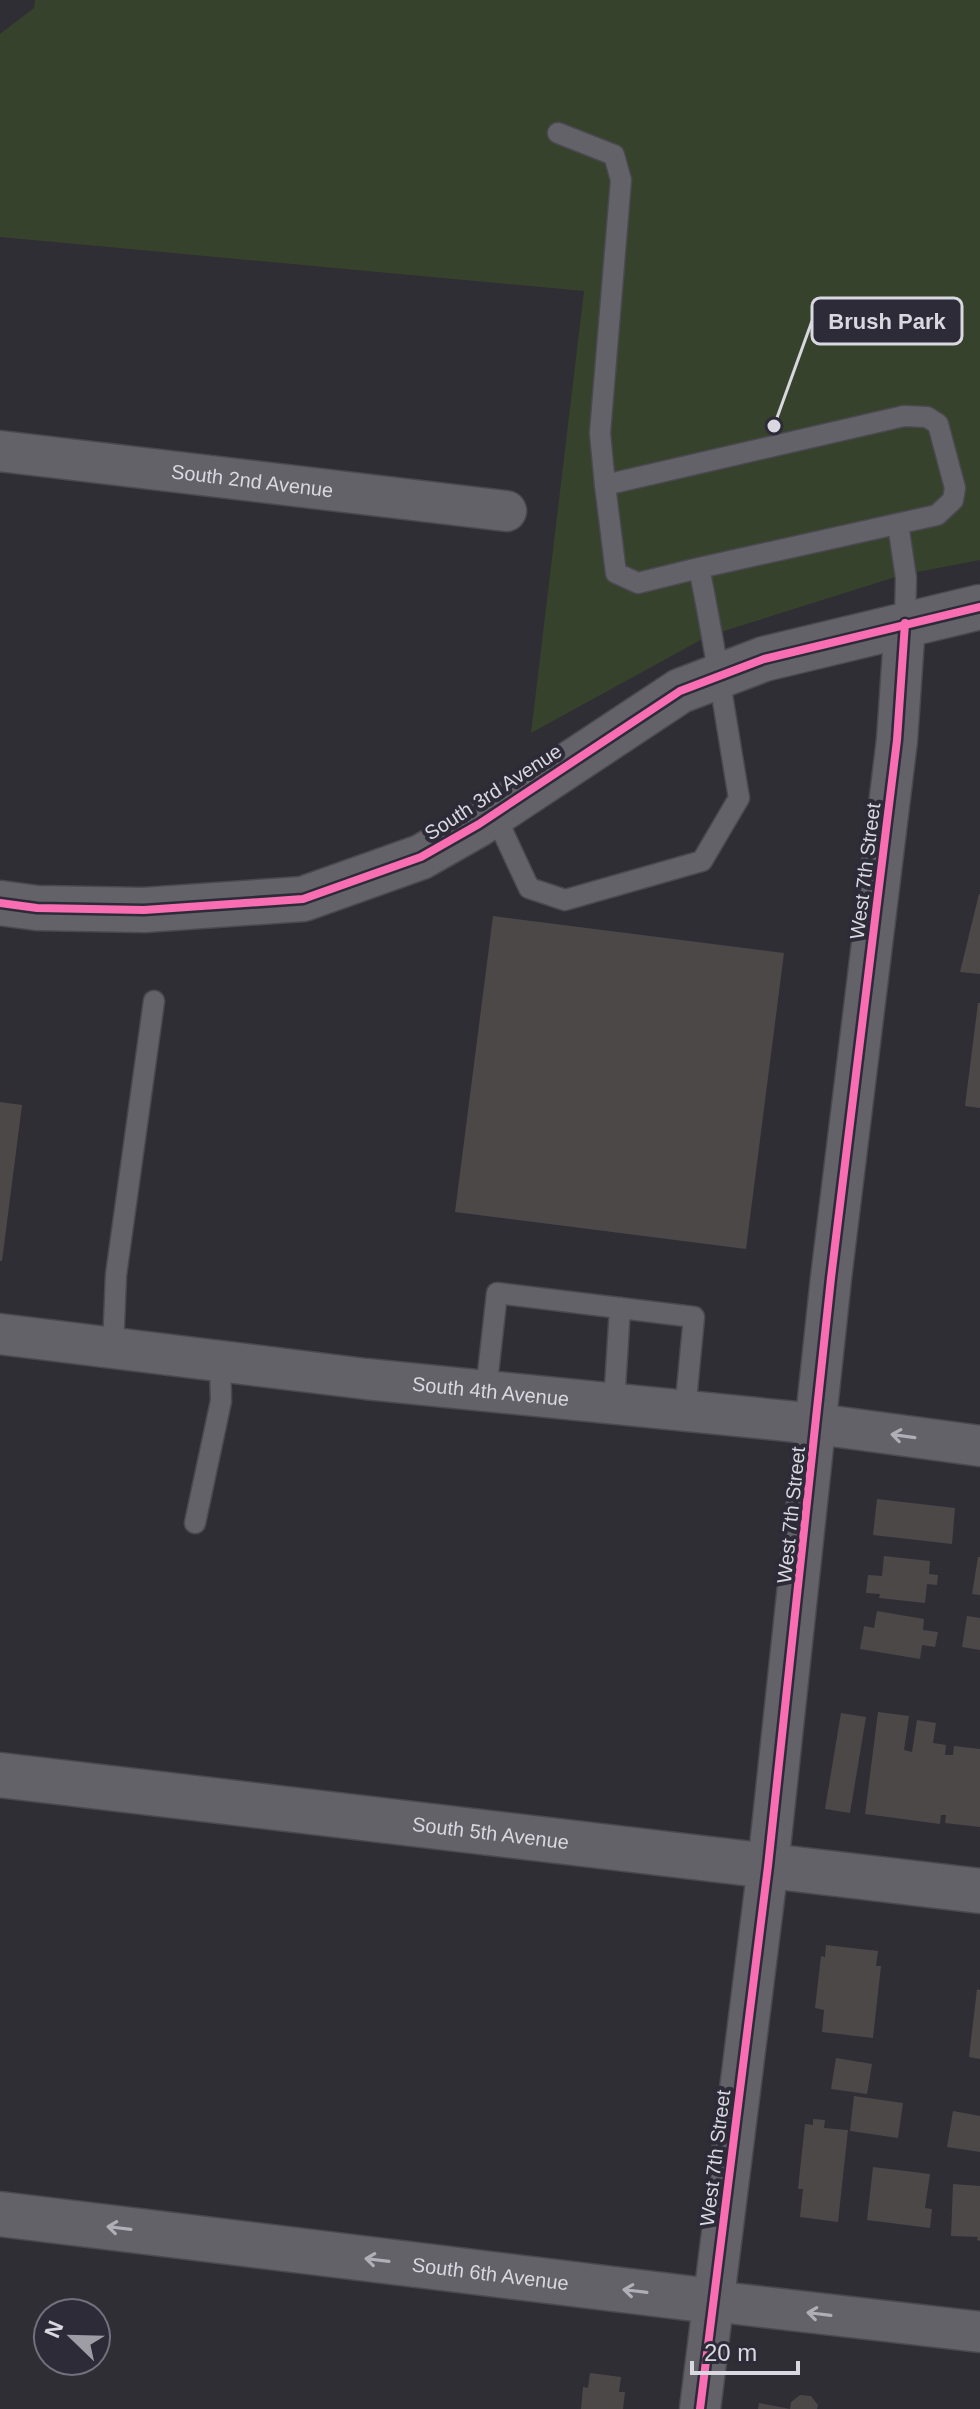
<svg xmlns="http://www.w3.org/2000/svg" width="980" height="2409" viewBox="0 0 980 2409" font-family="Helvetica,sans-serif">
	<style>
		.green { fill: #36422c }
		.building { fill: #4d4848 }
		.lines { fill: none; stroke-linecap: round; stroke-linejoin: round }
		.service-casing { stroke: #4a4950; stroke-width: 23 }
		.minor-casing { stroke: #4a4950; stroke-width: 43 }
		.tertiary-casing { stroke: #4a4950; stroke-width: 47 }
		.service { stroke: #636268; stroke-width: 20 }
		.minor { stroke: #636268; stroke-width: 40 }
		.tertiary { stroke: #636268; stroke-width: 44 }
		.cycleway-casing { stroke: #2d2b38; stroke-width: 13 }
		.cycleway { stroke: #f96db3; stroke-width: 8 }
		.oneway { stroke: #b0afb7 }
		.labels { text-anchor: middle; stroke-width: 8; stroke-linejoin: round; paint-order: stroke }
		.street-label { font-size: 20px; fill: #d9d8e1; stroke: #2d2b38 }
		.leader { fill: none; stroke: #d9d8e1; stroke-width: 3 }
		.callout-dot { fill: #d9d8e1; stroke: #2d2b38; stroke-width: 3 }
		.callout { fill: #2d2b38; stroke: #d9d8e1; stroke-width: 3 }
		.callout-label { font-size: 22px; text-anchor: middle; font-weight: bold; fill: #d9d8e1 }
	</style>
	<rect width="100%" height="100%" fill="#2f2e35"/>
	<path class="green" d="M35,0H980V560L902,575L708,636L531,733L584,291L0,237V34L34,8Z"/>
	<g class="building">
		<path d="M979,894H980V974L960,972Z"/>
		<path d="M493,916L784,953L746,1249L455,1212Z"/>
		<path d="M978,1003H980V1108L965,1106Z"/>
		<path d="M0,1102L22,1105L2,1261H0Z"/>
		<path d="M877,1499L955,1508L952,1544L873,1535Z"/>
		<path d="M884,1556L930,1561L929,1574L938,1575L937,1585L927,1584L925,1603L879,1598L880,1594L866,1593L868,1575L882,1576Z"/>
		<path d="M978,1557H980V1595L972,1594Z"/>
		<path d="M877,1611L924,1619L923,1630L938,1632L935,1647L922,1645L920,1659L860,1649L864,1626L874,1628Z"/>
		<path d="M967,1616L980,1618V1650L962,1647Z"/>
		<path d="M878,1712L909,1716L904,1750L912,1752L917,1720L936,1723L933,1743L946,1745L945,1755H953L954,1746L980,1749V1827L945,1823L946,1815H941L940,1824L865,1814Z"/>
		<path d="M841,1713L866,1717L850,1813L825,1809Z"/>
		<path d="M826,1945L878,1951L876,1966H881L873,2038L822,2032L824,2010L815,2008L821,1956L825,1957Z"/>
		<path d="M977,1989L980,1990V2059L969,2057Z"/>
		<path d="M836,2058L872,2064L867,2094L831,2089Z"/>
		<path d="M854,2096L903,2103L898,2138L850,2131Z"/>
		<path d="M953,2111L980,2116V2152L947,2147Z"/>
		<path d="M813,2119L825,2120L824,2128L848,2130L838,2222L800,2217L803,2189H798L805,2124L813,2125Z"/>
		<path d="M873,2167L930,2174L925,2208L932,2209L930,2228L867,2220Z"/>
		<path d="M953,2184L980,2186V2241L977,2240L978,2237L951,2236Z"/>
		<path d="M590,2373L621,2377L619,2392H625L623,2409H581L583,2387L588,2388Z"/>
		<path d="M800,2395L811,2396L818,2405L817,2409H758L759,2403L790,2409L791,2402Z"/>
	</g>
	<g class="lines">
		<defs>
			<g id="service">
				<path d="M558,133L614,155L621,180L600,433L605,485"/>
				<path d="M898,524L906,578L905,623"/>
				<path d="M494,813L529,888L565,900L702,861L739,798C726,722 715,644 699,568L937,515L953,500L955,488L938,424L927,417L904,416L605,485L616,573L638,583L699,568"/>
				<path d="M113,1348L116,1275L154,1001"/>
				<path d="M486,1391L497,1293L694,1317L685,1411"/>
				<path d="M614,1404L620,1308"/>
				<path d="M195,1523L221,1401L220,1361"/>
			</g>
			<g id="minor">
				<path id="s1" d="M0,451L506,511"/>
				<path id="s2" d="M0,1334L366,1379L817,1424L980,1446"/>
				<path d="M712,2301L980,2332"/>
				<path d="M700,2409L768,1866L831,1278L897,740L905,623"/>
			</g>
			<g id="tertiary">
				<path d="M0,903L37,908L144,910L303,899L421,857L479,824L680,691L764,659L980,607"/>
				<path id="s3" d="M0,1775L980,1891"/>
				<path id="s4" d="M0,2214L712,2301"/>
			</g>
		</defs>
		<use href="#service" class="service-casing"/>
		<use href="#minor" class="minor-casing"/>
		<use href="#tertiary" class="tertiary-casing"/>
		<use href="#service" class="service"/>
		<use href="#minor" class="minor"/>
		<use href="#tertiary" class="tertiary"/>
		<defs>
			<g id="cycleway">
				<path d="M0,903L37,908L144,910L303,899L421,857L479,824L680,691L764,659L980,607"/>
				<path d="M700,2409L768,1866L831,1278L897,740L905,623"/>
			</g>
		</defs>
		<use href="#cycleway" class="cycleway-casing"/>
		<use href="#cycleway" class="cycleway"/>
	</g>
	<defs><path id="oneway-shaft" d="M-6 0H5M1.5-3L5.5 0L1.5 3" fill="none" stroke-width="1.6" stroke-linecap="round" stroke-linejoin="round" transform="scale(2)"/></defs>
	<g class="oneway">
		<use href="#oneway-shaft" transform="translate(903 1436) rotate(-172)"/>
		<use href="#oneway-shaft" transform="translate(119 2228) rotate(-173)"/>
		<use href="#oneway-shaft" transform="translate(377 2260) rotate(-173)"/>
		<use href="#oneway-shaft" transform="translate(635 2291) rotate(-173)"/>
		<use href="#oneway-shaft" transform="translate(819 2314) rotate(-173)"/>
	</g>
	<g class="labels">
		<g class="street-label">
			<text dy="7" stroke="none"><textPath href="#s1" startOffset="254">South 2nd Avenue</textPath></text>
			<text transform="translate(493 792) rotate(-33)" y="7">South 3rd Avenue</text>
			<text transform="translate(865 871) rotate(-83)" y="7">West 7th Street</text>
			<text dy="7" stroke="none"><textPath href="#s2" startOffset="494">South 4th Avenue</textPath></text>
			<text transform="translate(791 1515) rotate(-84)" y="7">West 7th Street</text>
			<text dy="7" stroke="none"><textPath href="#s3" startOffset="494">South 5th Avenue</textPath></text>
			<text transform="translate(715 2158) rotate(-83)" y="7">West 7th Street</text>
			<text dy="7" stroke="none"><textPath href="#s4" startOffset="494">South 6th Avenue</textPath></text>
		</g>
	</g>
	<path class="leader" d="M774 426L812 321"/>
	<circle class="callout-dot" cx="774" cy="426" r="8"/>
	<rect class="callout" x="812" y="298" width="150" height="46" rx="8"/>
	<g class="callout-label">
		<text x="887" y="329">Brush Park</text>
	</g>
	<g transform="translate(72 2337) rotate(293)"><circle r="38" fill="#2d2b38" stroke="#72707c" stroke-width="2"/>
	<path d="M0-6L14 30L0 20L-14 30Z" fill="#9e9ca5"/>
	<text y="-12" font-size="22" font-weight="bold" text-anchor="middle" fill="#d9d8e1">N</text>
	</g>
	<path d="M692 2361v12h106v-12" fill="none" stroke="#d9d8e1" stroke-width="4"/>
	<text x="704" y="2361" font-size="24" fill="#d9d8e1" stroke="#2d2b38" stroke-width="6" paint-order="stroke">20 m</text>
</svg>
